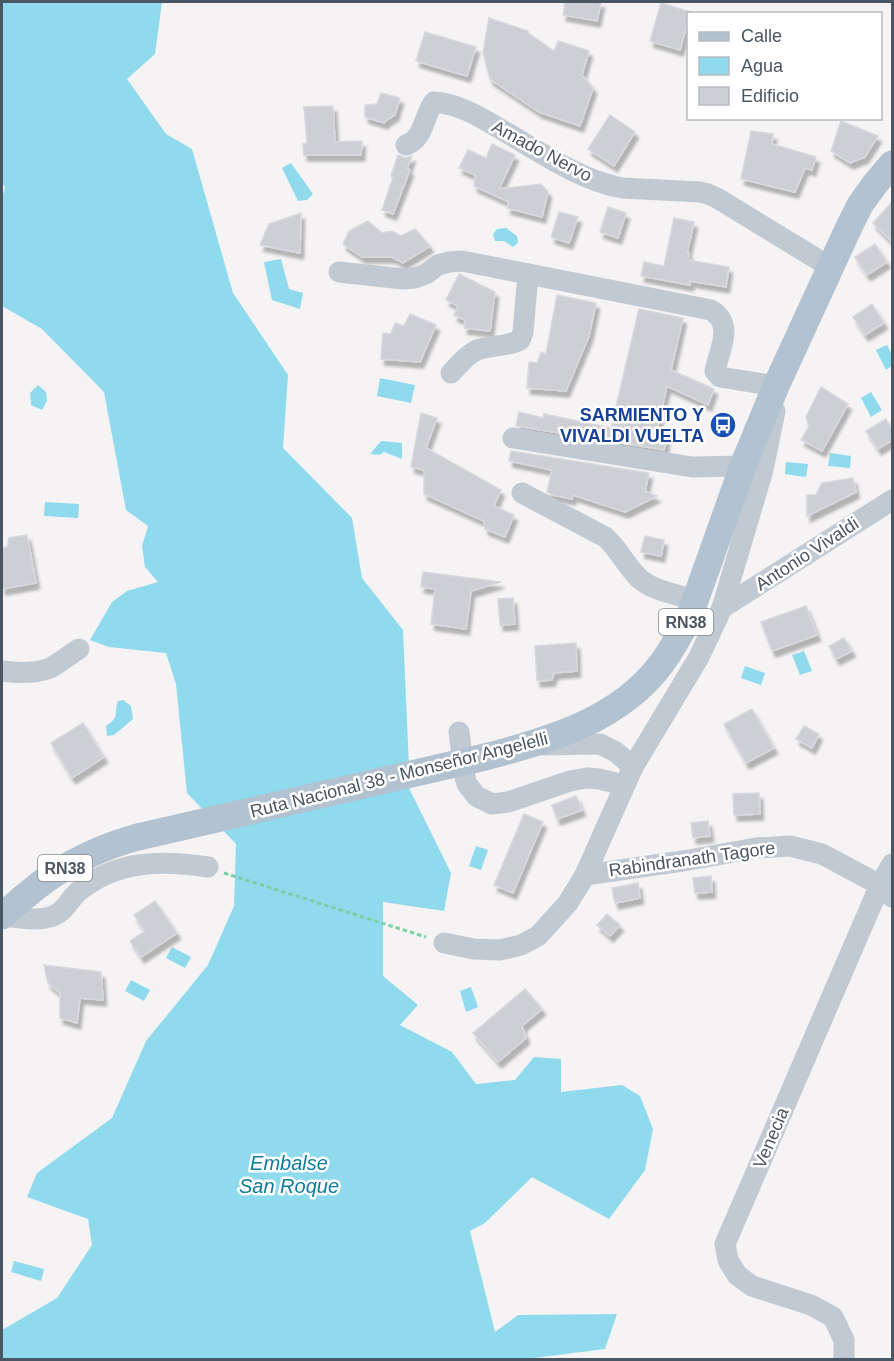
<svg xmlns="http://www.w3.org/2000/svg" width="894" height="1361" viewBox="0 0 894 1361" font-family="Helvetica,sans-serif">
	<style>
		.water { fill: #90daee }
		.building { fill: #cdcfd5; stroke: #d7d9de; stroke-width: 1.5; filter: url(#shadow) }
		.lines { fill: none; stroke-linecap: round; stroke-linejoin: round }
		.path { stroke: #7ad0a6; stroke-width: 3; stroke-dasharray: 4.5 3; stroke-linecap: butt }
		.minor { stroke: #c1cad2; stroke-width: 21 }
		.major { stroke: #b3c2d1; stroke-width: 27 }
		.major-bridge { stroke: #b3c2d1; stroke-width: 27 }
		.labels { text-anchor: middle; stroke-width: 5; stroke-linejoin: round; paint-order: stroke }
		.shield { fill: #fff; stroke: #808990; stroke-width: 1.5 }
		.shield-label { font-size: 16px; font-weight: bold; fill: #4a5661 }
		.street-label { font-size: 18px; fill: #4a5661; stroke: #fff }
		.transit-label { font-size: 18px; font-weight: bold; fill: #164399; stroke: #fff; text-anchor: end }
		.water-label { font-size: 20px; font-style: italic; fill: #0c7c9b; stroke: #fff }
	</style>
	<defs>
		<filter id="shadow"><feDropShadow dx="3.5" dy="6" stdDeviation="1.5" flood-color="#0004"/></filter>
	</defs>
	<rect width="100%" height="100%" fill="#f5f3f3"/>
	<g class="water">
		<path d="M2,2H162L155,54L127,79L166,134L192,149L233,293L288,375L283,448L352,518L362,578L403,630L410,790L451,873L444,911L383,902V976L418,1005L400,1025L452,1052L476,1084L515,1080L534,1057L561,1059V1092L622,1085L640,1096L653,1129L645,1170L609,1219L532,1177L485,1223L470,1231L495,1332L518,1315L617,1314L605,1349L518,1360H2V1330L57,1298L92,1245L88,1219L27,1197L37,1173L112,1118L146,1041L208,965L234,906L236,844L187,793L176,684L166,653L109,647L90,640L112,602L127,591L158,582L145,567L142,546L148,526L126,510L104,392L42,329L2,306V199L5,187L2,183Z"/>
		<path d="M291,163L313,194L307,200L298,201L282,168Z"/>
		<path d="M506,228L517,236L518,243L513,247L504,241H495L493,234L497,229Z"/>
		<path d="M281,259L289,289L303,293L300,309L272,300L264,262Z"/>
		<path d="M887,345L892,355V366L886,370L876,350Z"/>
		<path d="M380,378L415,385L411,403L377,396Z"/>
		<path d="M38,385L46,392L47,401L42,410L31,405L30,393Z"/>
		<path d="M871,392L882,410L871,417L861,398Z"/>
		<path d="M381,441L402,443V459L384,452L379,455L370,454Z"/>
		<path d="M830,453L851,456L850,468L828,466Z"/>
		<path d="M786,462L808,464L806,477L785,474Z"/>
		<path d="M45,502L79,504L78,518L44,516Z"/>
		<path d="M804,651L812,671L800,675L792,655Z"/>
		<path d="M745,666L765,673L761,685L741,678Z"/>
		<path d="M123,700L131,706L133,719L114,735L107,736L106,726C121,716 113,715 118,701Z"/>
		<path d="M476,846L488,850L481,870L469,866Z"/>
		<path d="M172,947L191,957L185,968L166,958Z"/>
		<path d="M131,980L150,990L144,1001L125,991Z"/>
		<path d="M471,987L478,1007L466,1012L460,991Z"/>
		<path d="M14,1261L44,1269L41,1281L11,1272Z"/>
	</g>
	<g class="building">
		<path d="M565,2H601L597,21L563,15Z"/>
		<path d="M661,3L691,12L688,14V20L680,50L650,41Z"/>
		<path d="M489,18L528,31V33L554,51L558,41L589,51L582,75L593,88L580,126L539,112L490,79L483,53Z"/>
		<path d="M425,32L476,47L467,76L416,61Z"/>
		<path d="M381,93L400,98L395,115L388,119L384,123L365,117V105L377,104Z"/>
		<path d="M333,106L335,142L362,141L361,155H304L303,144L307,143L304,107Z"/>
		<path d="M610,115L635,132L614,166L588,149Z"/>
		<path d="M841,121L878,136L865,157L850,163L831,151Z"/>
		<path d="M751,131L773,134L772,144L816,157L812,170L805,168L795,192L741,179Z"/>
		<path d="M492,144L515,155L499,189L541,184L548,192L542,217L507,208L509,202L474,186L475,175L459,168L468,150L486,158Z"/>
		<path d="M398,155L405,158L412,156L407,169L410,170L393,214L382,210L393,177L391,176Z"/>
		<path d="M892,202V242L873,223Z"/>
		<path d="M608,207L626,213L618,238L600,232Z"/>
		<path d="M559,212L578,217L569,243L551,237Z"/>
		<path d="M301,213L300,253L260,245L269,224Z"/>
		<path d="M674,218L694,222L687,253H689L688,260L729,267L726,287L690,281V285L641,276L644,262L664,266Z"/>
		<path d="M368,221L382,233L392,231L401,236L415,229L430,246L403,263L392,257H362L343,244L349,231Z"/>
		<path d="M875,244L887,262L867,275L855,257Z"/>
		<path d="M459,274L495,292L490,331L464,328L465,320L454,315L458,306L446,300Z"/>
		<path d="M557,295L596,303L589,336L566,391L527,388L529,362L537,363L541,352L546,354Z"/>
		<path d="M872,304L884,323L865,335L853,317Z"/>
		<path d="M639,309L683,318L671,370L714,389L708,405L667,386L656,434L667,436L664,450L516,426L519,412L543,418L544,414L611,428Z"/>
		<path d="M410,314L436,325L420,362L381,359L383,333L391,334L395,323L404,326Z"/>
		<path d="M821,387L848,404L822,451L801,440L809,426L806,417Z"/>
		<path d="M421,413L437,418L426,448L501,490L494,506L514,515L505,537L485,529L484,521L424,494V470L411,467Z"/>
		<path d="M886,419L892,429V440L878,449L866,431Z"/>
		<path d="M511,451L649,473L645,491L657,496L625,512L573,495L572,499L553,495L547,492L552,470L509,461Z"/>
		<path d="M853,478L856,492L807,516V495H816L822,483Z"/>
		<path d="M27,535L36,583L2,589V548L7,547L9,538Z"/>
		<path d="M645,536L664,540L661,556L641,552Z"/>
		<path d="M423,572L501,582L471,591L466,629L431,624L435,589L421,587Z"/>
		<path d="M513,598L515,624L500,625L498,599Z"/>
		<path d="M806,606L817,635L772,651L761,622Z"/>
		<path d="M844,638L852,651L836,659L829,646Z"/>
		<path d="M576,643L577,671L554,673L552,680L537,681L535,646Z"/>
		<path d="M752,709L774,748L746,763L724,724Z"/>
		<path d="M83,723L104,757L72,778L51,743Z"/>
		<path d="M804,726L819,734L812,748L796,739Z"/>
		<path d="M759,793L760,814L734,815L733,794Z"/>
		<path d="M576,796L582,810L557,819L552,805Z"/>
		<path d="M524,814L543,822L513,893L494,885Z"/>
		<path d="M708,821L710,836L693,838L691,823Z"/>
		<path d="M711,876L712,892L695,893L693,878Z"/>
		<path d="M638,883L640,898L615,903L612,888Z"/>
		<path d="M155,901L177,933L141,957L130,941L145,931L134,915Z"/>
		<path d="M607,914L620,925L610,936L597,925Z"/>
		<path d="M44,965L101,972L103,1000L80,998L77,1023L60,1018V993L48,983Z"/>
		<path d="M525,989L542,1009L522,1026L526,1038L498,1062L473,1033Z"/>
	</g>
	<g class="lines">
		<path class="path" d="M224,873L426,937"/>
		<g class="minor">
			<path d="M406,145C424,139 423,117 434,102C460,104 480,117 502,130C540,152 579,180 622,188L700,192L708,194L717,198L830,267"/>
			<path d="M339,272L403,279L415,278L426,274L438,265L449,262L462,261L711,310C735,324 719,350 715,371L720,377L776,386"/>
			<path d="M451,373C459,365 466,355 477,350C491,345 506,347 520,340L523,332L528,274"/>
			<path d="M513,438L692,467L743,466"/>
			<path d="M522,493L605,537C617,547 624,562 635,574C649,591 676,594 696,600"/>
			<path d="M722,608L892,500"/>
			<path d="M2,671C17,673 35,674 50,668C60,663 69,655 79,649"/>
			<path d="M459,732L464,773L467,784L476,796L492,804L508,802L570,781L587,778L599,779L624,785"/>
			<path d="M543,745L600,744L616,752L633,767"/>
			<path d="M585,875L683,861L756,848L790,846L822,854L880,885L892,897"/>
			<path d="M2,916C17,917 38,922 53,916C66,911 69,899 79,891C117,860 162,860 208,867"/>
			<path d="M444,943L474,949L500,950L521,945L538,936L568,903L585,875L633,767L699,657L722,608L763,470L775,411"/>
			<path d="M844,1360V1340L833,1317L811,1305L752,1286L737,1275L728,1260L725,1244L880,885L892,864"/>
		</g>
		<g class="major">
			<path d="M485,757C550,740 620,720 662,663C673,648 682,631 690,615L743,466L776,386L849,227L860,205L875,184L892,164"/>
			<path d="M2,916C18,903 34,887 53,875C79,858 108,845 138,837"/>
		</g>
		<path class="major-bridge" d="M138,837L485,757"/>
	</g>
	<defs>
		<symbol id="bus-disc" viewBox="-11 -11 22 22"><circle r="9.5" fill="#1a4fb4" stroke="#fff"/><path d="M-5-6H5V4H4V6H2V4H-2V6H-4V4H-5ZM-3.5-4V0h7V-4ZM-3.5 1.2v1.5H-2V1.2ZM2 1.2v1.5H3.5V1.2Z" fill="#fff"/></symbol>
	</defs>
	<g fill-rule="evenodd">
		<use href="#bus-disc" x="708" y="410" width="30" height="30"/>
	</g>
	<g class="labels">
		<g class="shield">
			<rect x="659" y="609" width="54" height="26" rx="4.5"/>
			<rect x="38" y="855" width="54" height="26" rx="4.5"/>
		</g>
		<g class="shield-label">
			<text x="686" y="628">RN38</text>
			<text x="65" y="874">RN38</text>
		</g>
		<g class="street-label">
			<text transform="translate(542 151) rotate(28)" y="6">Amado Nervo</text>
			<text transform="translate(807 554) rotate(-33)" y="6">Antonio Vivaldi</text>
			<text transform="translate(399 775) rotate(-14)" y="6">Ruta Nacional 38 - Monseñor Angelelli</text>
			<text transform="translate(692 859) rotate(-8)" y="6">Rabindranath Tagore</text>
			<text transform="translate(771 1138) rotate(-67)" y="6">Venecia</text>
		</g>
		<g class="transit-label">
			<text x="704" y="421">SARMIENTO Y<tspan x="704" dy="21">VIVALDI VUELTA</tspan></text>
		</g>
		<g class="water-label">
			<text x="289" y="1170">Embalse<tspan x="289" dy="23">San Roque</tspan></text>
		</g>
	</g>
	<rect width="894" height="1361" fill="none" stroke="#4a5661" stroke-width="6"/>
	<rect x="687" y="12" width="195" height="108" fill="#ffffff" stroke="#b7bbc0" stroke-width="1.5"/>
	<rect x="699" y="32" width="30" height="9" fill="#b3c2d1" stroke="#b7bbc0" stroke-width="1.5"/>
	<text x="741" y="42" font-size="18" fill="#4a5661">Calle</text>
	<rect x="699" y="57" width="30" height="18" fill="#90daee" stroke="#b7bbc0" stroke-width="1.5"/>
	<text x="741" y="72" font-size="18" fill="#4a5661">Agua</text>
	<rect x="699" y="87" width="30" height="18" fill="#cdcfd5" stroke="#b7bbc0" stroke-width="1.5"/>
	<text x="741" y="102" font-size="18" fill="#4a5661">Edificio</text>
</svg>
